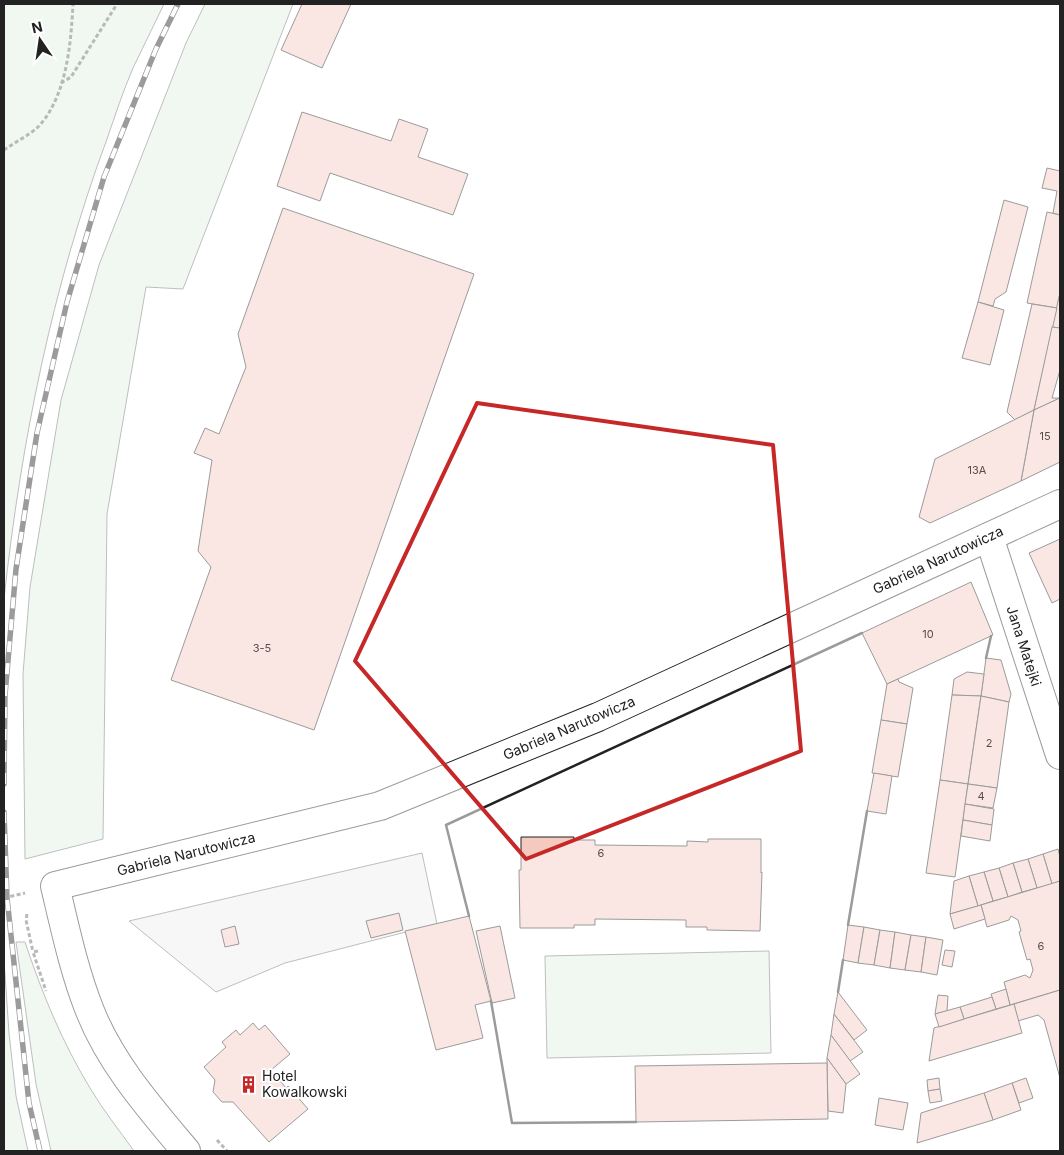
<svg xmlns="http://www.w3.org/2000/svg" width="1064" height="1155" viewBox="0 0 1064 1155" font-family="Inter,sans-serif">
	<style>
		.green { fill: #e0efe3; stroke: #6f6f6f }
		.parking { fill: #ededed; stroke: #6f6f6f }
		.building { fill: #f3c9c0; stroke: #222 }
		.lines { fill: none; stroke-linecap: round; stroke-linejoin: round }
		.street-casing { stroke: #222; stroke-width: 30 }
		.path { stroke: #646464; stroke-width: 3; stroke-dasharray: 4 2.5; stroke-linecap: butt }
		.street { stroke: #fff; stroke-width: 28 }
		.rail-casing { stroke: #222; stroke-width: 5.5 }
		.rail { stroke: #fff; stroke-width: 4; stroke-dasharray: 11; stroke-linecap: butt }
		.wall { stroke: #222; stroke-width: 2.5 }
		.marked { fill: none; stroke: #c62828; stroke-width: 4; stroke-linejoin: round }
		.labels { text-anchor: middle; stroke-width: 4; stroke-linejoin: round; paint-order: stroke }
		.number-label { font-size: 11px; fill: #564c4a }
		.street-label { font-size: 14px; fill: #222; stroke: #fff }
		.poi-label { font-size: 14px; fill: #222; stroke: #fff; text-anchor: start }
	</style>
	<rect width="100%" height="100%" fill="#fff"/>
	<g class="green">
		<path d="M4,4H164C154,25 143,47 133,68C123,91 115,116 107,139C52,287 21,443 4,599Z"/>
		<path d="M205,4H293L183,289L146,287L107,514L103,839L25,859L23,674L30,587L61,400L99,265L186,43Z"/>
		<path d="M16,942H25C42,993 62,1042 90,1088C103,1110 119,1130 134,1151H51L36,1084Z"/>
		<path d="M769,951L771,1053L547,1058L545,956Z"/>
		<path d="M4,960L9,1033L16,1096L28,1151H4Z"/>
	</g>
	<path class="parking" d="M422,853L437,924L285,963L216,992L129,921Z"/>
	<g class="building">
		<path d="M302,4H351L322,68L281,50Z"/>
		<path d="M302,112L391,141L399,119L428,129L418,157L468,174L453,215L330,173L320,201L277,186Z"/>
		<path d="M1047,168L1060,171V215L1053,213L1057,191L1042,188Z"/>
		<path d="M1004,200L1028,207L1006,292L995,299L993,306L978,302Z"/>
		<path d="M283,208L474,274L314,730L171,680L211,567L198,551L212,460L194,453L205,428L219,434L246,367L238,334Z"/>
		<path d="M1047,212L1060,215V293L1057,308L1027,303Z"/>
		<path d="M1060,293V328L1052,327Z"/>
		<path d="M978,302L1004,310L990,365L962,358Z"/>
		<path d="M1032,304L1057,308L1034,410L1015,420L1007,412Z"/>
		<path d="M1052,327L1060,328V370L1052,398H1060L1034,410Z"/>
		<path d="M1060,398V462L1021,481L1034,410Z"/>
		<path d="M1034,410L1021,481L930,523L919,517L935,459Z"/>
		<path d="M1060,539V599L1052,603L1029,553Z"/>
		<path d="M971,582L993,635L887,684L862,633Z"/>
		<path d="M986,658L1001,660L1011,694L1009,702L981,696Z"/>
		<path d="M967,672L984,674L981,696L952,695L954,679Z"/>
		<path d="M898,679L899,682L913,688L907,724L881,720L887,684Z"/>
		<path d="M952,695L981,696L968,784L940,780Z"/>
		<path d="M981,696L1009,702L997,788L968,784Z"/>
		<path d="M881,720L907,724L898,777L872,773Z"/>
		<path d="M874,773L892,776L886,814L867,811Z"/>
		<path d="M940,780L968,784L955,877L926,873Z"/>
		<path d="M968,784L997,788L993,808L965,804Z"/>
		<path d="M965,804L994,809L992,825L963,820Z"/>
		<path d="M963,820L992,825L990,841L961,836Z"/>
		<path d="M521,837H574V840H595V845L687,846V841L708,842V839H761V873L762,872L760,931L707,930V927H686V920L595,919V925H574V928H520L519,870H521Z"/>
		<path d="M1058,849L1060,857V881L1052,884L1043,854Z"/>
		<path d="M1043,854L1052,884L1037,888L1028,859Z"/>
		<path d="M1028,859L1037,888L1022,892L1013,863Z"/>
		<path d="M1013,863L1022,892L1008,897L999,868Z"/>
		<path d="M999,868L1008,897L993,901L984,872Z"/>
		<path d="M984,872L993,901L978,906L969,876Z"/>
		<path d="M969,876L978,906L950,914L954,881Z"/>
		<path d="M1060,881V990L1010,1005L1004,982L1025,975L1030,978L1033,970L1030,959L1027,960L1019,932L1021,931L1018,920L1011,916L1009,920L987,927L981,905Z"/>
		<path d="M981,905L985,919L954,929L950,914Z"/>
		<path d="M399,913L403,930L371,938L366,921Z"/>
		<path d="M469,916L491,1001L475,1005L483,1038L436,1050L405,931Z"/>
		<path d="M848,925L864,927L858,963L843,960Z"/>
		<path d="M235,926L239,944L225,947L221,930Z"/>
		<path d="M500,926L515,998L492,1003L476,931Z"/>
		<path d="M864,927L880,930L874,965L858,963Z"/>
		<path d="M880,930L895,932L890,968L874,965Z"/>
		<path d="M895,932L911,935L905,970L890,968Z"/>
		<path d="M911,935L926,937L921,972L905,970Z"/>
		<path d="M926,937L943,940L937,975L921,972Z"/>
		<path d="M945,950L955,951L952,967L942,965Z"/>
		<path d="M1006,989L1010,1005L996,1009L991,994Z"/>
		<path d="M1060,990V1078L1044,1020L1038,1015L1018,1021L1014,1004Z"/>
		<path d="M838,992L867,1030L854,1040L834,1014Z"/>
		<path d="M938,995L948,996L947,1011L935,1014Z"/>
		<path d="M992,997L996,1009L964,1019L960,1007Z"/>
		<path d="M1014,1004L1022,1033L929,1061L934,1028Z"/>
		<path d="M960,1007L964,1019L939,1027L935,1014Z"/>
		<path d="M834,1014L863,1052L850,1061L831,1035Z"/>
		<path d="M253,1023L259,1030L265,1025L290,1054L271,1070L286,1088L288,1086L308,1109L269,1142L233,1102H222L213,1092L215,1080L204,1067L226,1047L222,1042L236,1030L240,1035Z"/>
		<path d="M831,1035L860,1074L846,1084L827,1058Z"/>
		<path d="M827,1058L846,1084L843,1113L828,1111Z"/>
		<path d="M827,1063L828,1119L636,1122L635,1066Z"/>
		<path d="M939,1078L940,1089L928,1091L927,1080Z"/>
		<path d="M1026,1078L1033,1098L1019,1103L1012,1083Z"/>
		<path d="M1012,1083L1021,1110L993,1120L984,1093Z"/>
		<path d="M940,1089L942,1101L930,1103L928,1091Z"/>
		<path d="M984,1093L993,1120L917,1143L921,1113Z"/>
		<path d="M879,1098L908,1103L903,1130L875,1125Z"/>
	</g>
	<g class="lines">
		<defs>
			<g id="street">
				<path d="M989,537L1060,755"/>
				<path d="M186,1151C150,1108 111,1064 90,1011C74,971 65,928 55,886L380,806L598,717L1060,504"/>
			</g>
		</defs>
		<use href="#street" class="street-casing"/>
		<g class="path">
			<path d="M61,83L71,77L117,4"/>
			<path d="M4,150C15,142 30,135 39,126C67,95 71,43 73,4"/>
			<path d="M4,898L25,893"/>
			<path d="M27,914L26,920L33,952"/>
			<path d="M38,951L33,952L46,991"/>
			<path d="M217,1140L227,1151"/>
		</g>
		<use href="#street" class="street"/>
		<defs>
			<g id="rail">
				<path d="M4,784L5,695L16,569L37,433L67,302L104,177L156,49L178,4"/>
				<path d="M4,812L7,898L29,1103L40,1151"/>
			</g>
		</defs>
		<use href="#rail" class="rail-casing"/>
		<use href="#rail" class="rail"/>
		<g class="wall">
			<path d="M986,658L991,636"/>
			<path d="M469,916L446,825L862,633"/>
			<path d="M848,925L867,811"/>
			<path d="M838,992L843,960"/>
			<path d="M491,1001L512,1123L636,1122"/>
		</g>
	</g>
	<path d="M0 0H1064V1155H0ZM477,403L773,445L801,751L526,859L355,661Z" fill="#fff" fill-opacity=".55" fill-rule="evenodd"/>
	<path class="marked" d="M477,403L773,445L801,751L526,859L355,661Z"/>
	<defs>
		<symbol id="building-bare" viewBox="-9 -9 18 18"><path d="M-4-6H4V6H1V3H-1V6H-4ZM-2.5-4.3h1.7v1.8h-1.7ZM.8-4.3h1.7v1.8H.8ZM-2.5-1h1.7V.8h-1.7ZM.8-1h1.7V.8H.8Z" fill="#c62828" stroke="#fff" stroke-width="2.5" paint-order="stroke"/></symbol>
	</defs>
	<g fill-rule="evenodd">
		<use href="#building-bare" x="236" y="1072" width="25" height="25"/>
	</g>
	<g class="labels">
		<g class="number-label">
			<text x="1045" y="440">15</text>
			<text x="977" y="474">13A</text>
			<text x="928" y="638">10</text>
			<text x="262" y="652">3-5</text>
			<text x="989" y="747">2</text>
			<text x="981" y="800">4</text>
			<text x="601" y="857">6</text>
			<text x="1041" y="950">6</text>
		</g>
		<g class="street-label">
			<text transform="translate(938 560) rotate(-25)" y="5">Gabriela Narutowicza</text>
			<text transform="translate(1024 646) rotate(72)" y="5">Jana Matejki</text>
			<text transform="translate(569 728) rotate(-23)" y="5">Gabriela Narutowicza</text>
			<text transform="translate(186 854) rotate(-14)" y="5">Gabriela Narutowicza</text>
		</g>
		<g class="poi-label">
			<text x="262" y="1081">Hotel<tspan x="262" dy="16">Kowalkowski</tspan></text>
		</g>
	</g>
	<rect width="1064" height="1155" fill="none" stroke="#222222" stroke-width="10"/>
	<g transform="translate(40 40) rotate(347)" stroke="#ffffff" stroke-width="4" paint-order="stroke">
	<path d="M0-4L9 19L0 12L-9 19Z" fill="#222222"/>
	<text y="-8" font-size="14" font-weight="bold" text-anchor="middle" fill="#222222">N</text>
	</g>
</svg>
